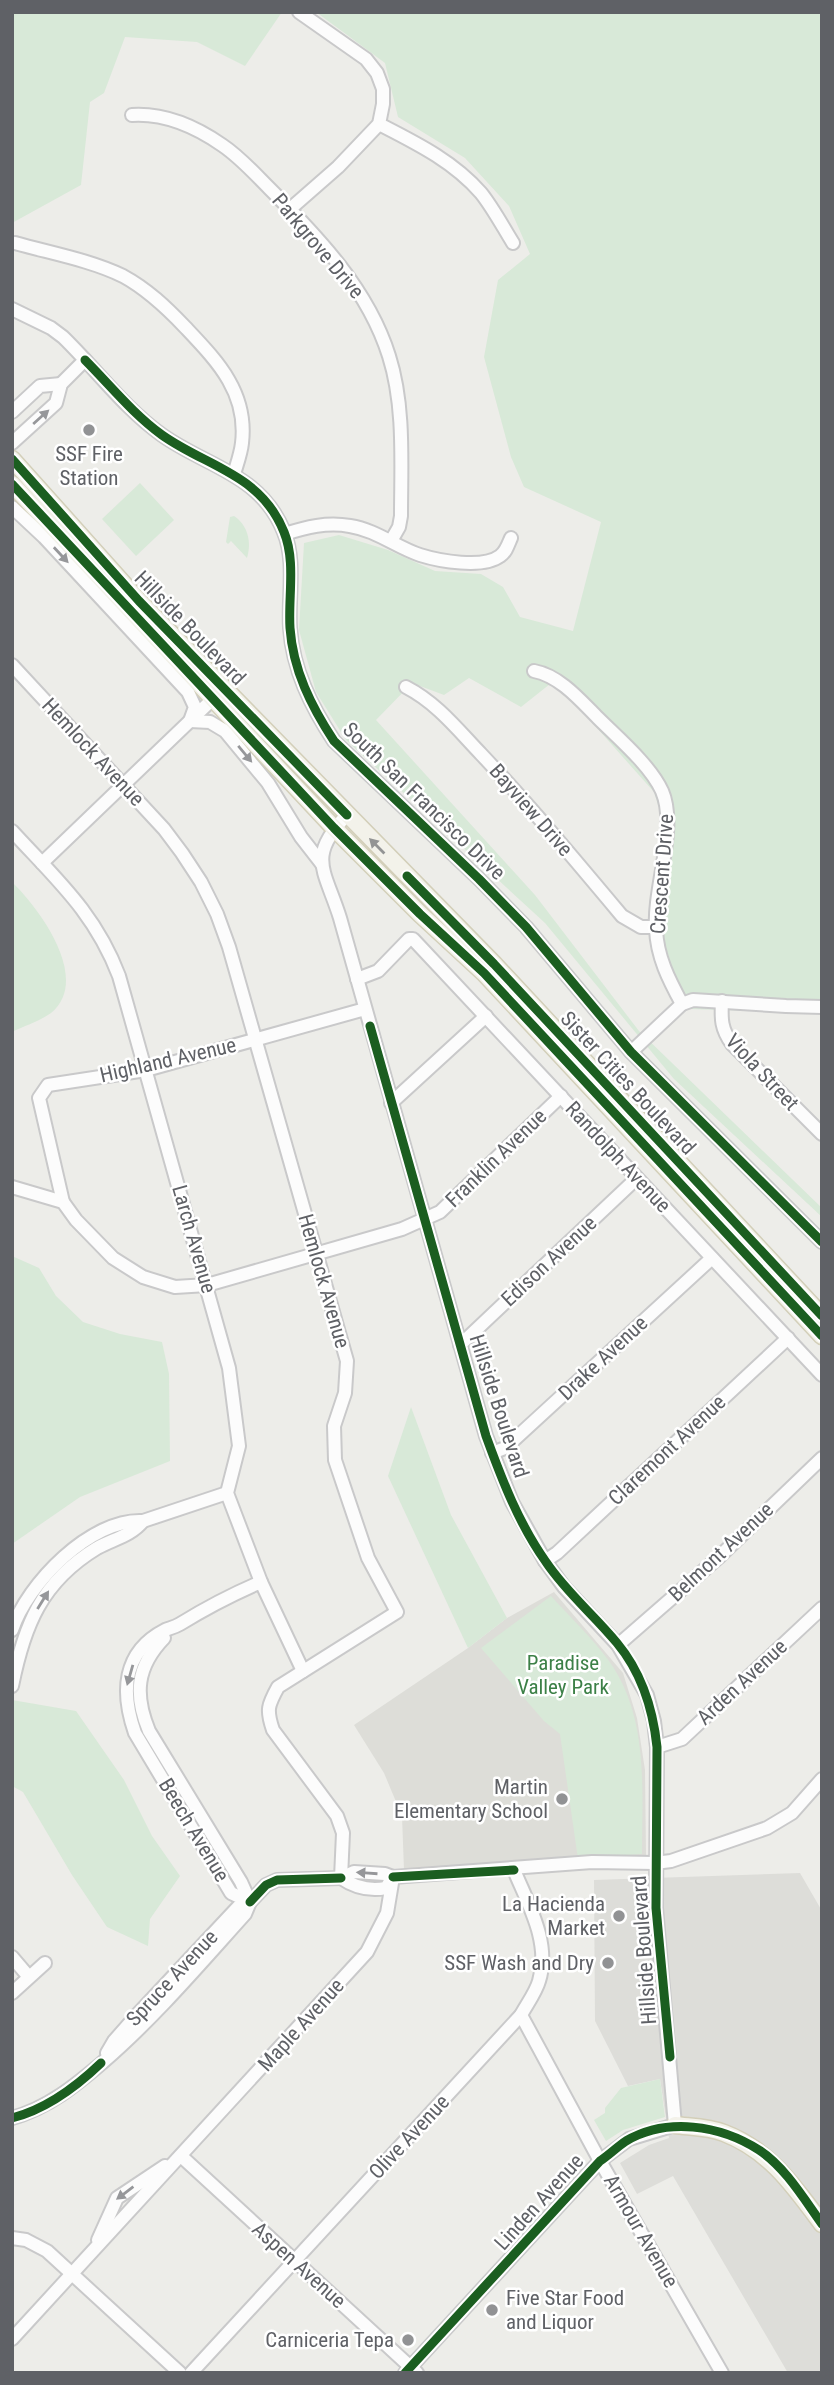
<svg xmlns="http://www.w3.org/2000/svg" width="834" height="2385" viewBox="0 0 834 2385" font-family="'Roboto Condensed',sans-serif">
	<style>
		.industrial { fill: #ddddd9 }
		.education { fill: #ddddd8 }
		.green { fill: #d8e9d8 }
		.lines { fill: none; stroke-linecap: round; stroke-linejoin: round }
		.minor-casing { stroke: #c9c9ca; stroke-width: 16 }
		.major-casing { stroke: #d3cfb9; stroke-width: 19 }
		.minor { stroke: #fcfcfc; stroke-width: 12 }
		.major { stroke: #f3f2ea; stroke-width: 16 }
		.cycleway-casing { stroke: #fff; stroke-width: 13 }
		.cycleway { stroke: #1b5e20; stroke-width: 9 }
		.oneway { fill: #96979a }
		.oneway2 { fill: #939494 }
		.poi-dot { fill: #919294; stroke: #fff; stroke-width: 2.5 }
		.labels { text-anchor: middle; stroke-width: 5; stroke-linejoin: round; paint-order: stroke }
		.street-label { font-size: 21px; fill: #5f6166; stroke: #fff }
		.poi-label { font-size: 21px; fill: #5f6166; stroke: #fff; text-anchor: end }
		.park-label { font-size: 21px; fill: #3c8047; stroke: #fff }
	</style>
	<rect width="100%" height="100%" fill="#edede9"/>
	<path class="industrial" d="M800,1873L822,1911V2373H788L673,2176L637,2194L620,2163L649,2145L669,2138L660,2079L628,2086L595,2021L594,1880Z"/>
	<path class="education" d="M554,1592L623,1673L637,1718L645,1770L646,1855L404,1870L402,1816L384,1773L354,1725L468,1648L507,1618Z"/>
	<g class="green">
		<path d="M12,12H282L245,66L197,42L125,37L104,93L90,102L81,185L12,223Z"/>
		<path d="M316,12H822V998L816,1013L690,1009L672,995L652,952V913L661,814L654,792L573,701L550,684L521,707L469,678L444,695L412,683L376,720L535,895L639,1031L822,1208V1217L674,1079L545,923L346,740L316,692L299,630L304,543L339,535L388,550L435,571L481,574L503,587L520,617L573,631L601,522L524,487L511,457L484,357L498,280L530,254L509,206L465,158L398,117L385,63Z"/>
		<path d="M140,483L174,520L136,556L102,519Z"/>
		<path d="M234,516C248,525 252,543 247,558L231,541L228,544L226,542L230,517Z"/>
		<path d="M12,882C39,908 92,979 51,1013C40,1021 24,1026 12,1032Z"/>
		<path d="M12,1256L39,1268L56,1296L83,1322L120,1334L162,1342L169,1374L170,1461L80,1497L12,1544Z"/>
		<path d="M411,1407L451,1515L507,1618L468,1648L388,1476Z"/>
		<path d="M551,1596C570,1617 592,1638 609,1661C649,1717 642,1789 642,1854L578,1859L560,1734L544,1721L481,1648Z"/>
		<path d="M12,1700L76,1711L124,1780L152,1836L180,1876L150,1919L148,1946L107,1927L72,1875L23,1792L12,1786Z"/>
		<path d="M660,2079L665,2117L623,2130L606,2141L594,2120L605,2113V2108L621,2088Z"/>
	</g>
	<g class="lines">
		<defs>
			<g id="minor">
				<path d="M132,115C164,113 196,127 222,145C240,157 254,173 269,188C318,237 368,289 389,356C405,406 401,464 401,516L399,527L391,541"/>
				<path d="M379,124C416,143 453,161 481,193C493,208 503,227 513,243"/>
				<path d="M290,209L338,167L379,124L383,104V89L377,73L366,59L299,12"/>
				<path d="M15,243C50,253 90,260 123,276C147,289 166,307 185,327C217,361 248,392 242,443C241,453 237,464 234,474"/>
				<path d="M12,309L51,328L63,337C96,369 124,408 162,435C207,467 261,474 284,532C296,561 288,597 290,628C293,670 311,706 334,741L479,879L526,927L631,1052L822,1242"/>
				<path d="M12,412L40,386L61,384"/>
				<path d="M12,443L56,403L61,384L85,360"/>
				<path d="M12,507L44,537L188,692L195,707L190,721"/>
				<path d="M285,534C306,527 327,522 350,526C376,530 396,547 420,555C439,561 483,569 500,556C506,552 508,545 511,538"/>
				<path d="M12,665L164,829L182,853L201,882L217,914L229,947L347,1361L345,1393L334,1426L335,1460L368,1558L397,1612L278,1687C268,1705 266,1710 273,1730L337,1816L343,1833L341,1878"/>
				<path d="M534,671C560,676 580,700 598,718C618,738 650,765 662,791C678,828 653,888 656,929C657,957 669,980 682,1004"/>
				<path d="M406,687C437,703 458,730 481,754C530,806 576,861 622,916L641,927H655"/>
				<path d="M190,721L210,722L225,731L268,783L301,837L322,864"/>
				<path d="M347,815C306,857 325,870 340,918L486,1436L512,1502L545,1561L564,1587L618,1645L647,1695L654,1721L657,1747L656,1908L675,2125L629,2139L600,2161L405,2373"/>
				<path d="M12,831C57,880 95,913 119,976L229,1368L239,1446L227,1493L261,1582L303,1671"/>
				<path d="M42,863L218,694"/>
				<path d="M357,979L378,971L409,939H413L822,1375"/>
				<path d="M722,1001C721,1019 721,1029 732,1044L822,1134"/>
				<path d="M631,1052L682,1004L693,1000L786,1006L822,1007"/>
				<path d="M391,1103L486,1016"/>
				<path d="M12,1187L63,1202L76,1220L113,1258L143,1277L175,1287L207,1285L402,1229L440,1212L561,1096"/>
				<path d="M63,1202L39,1098L48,1085L146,1070L365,1009"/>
				<path d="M460,1345L637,1178"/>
				<path d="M492,1453L505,1448L712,1258"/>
				<path d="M545,1561L557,1553L788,1338"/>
				<path d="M12,1630C27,1584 91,1518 143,1521L227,1493"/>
				<path d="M164,1638C136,1667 134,1695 149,1731L241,1882L250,1902"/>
				<path d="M618,1645L719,1557L822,1458"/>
				<path d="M12,1686C24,1626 41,1582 97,1548C113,1539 131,1536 143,1521"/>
				<path d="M657,1747L682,1739L822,1608"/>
				<path d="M341,1878C354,1887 370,1891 386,1888L392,1878"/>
				<path d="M250,1902L231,1893L135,1733C121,1693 122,1652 165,1630C170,1628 175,1627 180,1624C206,1608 233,1594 261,1582"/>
				<path d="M12,1957L29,1977"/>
				<path d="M12,1993L45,1963"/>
				<path d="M521,2015L600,2161L722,2373"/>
				<path d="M107,2053L114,2041L136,2016L238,1907L250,1902"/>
				<path d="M12,2118C48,2108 76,2085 103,2062C155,2017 199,1965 245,1914L250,1902L266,1885L277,1880L341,1878L354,1872L385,1874L393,1877L592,1862L655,1863L671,1861L767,1828L792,1813L822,1779"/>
				<path d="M181,2156L417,2373"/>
				<path d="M12,2238L26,2240L47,2251L180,2373"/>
				<path d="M98,2240L117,2198L165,2166"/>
				<path d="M12,2339L367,1952L387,1913L393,1877"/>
				<path d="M191,2373L521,2015C527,2004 536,1992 539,1981C551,1943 528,1904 514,1870"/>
			</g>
			<g id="major">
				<path d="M12,459L139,601L494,964L822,1316"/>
				<path d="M12,484L334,828L420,914L484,973L822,1336"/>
				<path d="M675,2125C691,2127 709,2127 724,2133C769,2150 794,2186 822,2224"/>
			</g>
		</defs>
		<use href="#minor" class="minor-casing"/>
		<use href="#major" class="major-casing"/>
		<use href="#minor" class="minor"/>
		<use href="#major" class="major"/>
		<defs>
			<g id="cycleway">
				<path d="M85,360C110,385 133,414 162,435C207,467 261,474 284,532C296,561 288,597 290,628C293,670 311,706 334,741L479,879L526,927L631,1052L822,1242"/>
				<path d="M12,459L139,601L347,815"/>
				<path d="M12,484L334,828L420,914L484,973L822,1336"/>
				<path d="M407,876L494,964L822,1316"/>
				<path d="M370,1026L486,1436C502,1480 519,1524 546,1562C566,1592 594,1615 617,1643C642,1673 653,1709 657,1747L656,1908L670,2057"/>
				<path d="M393,1877L514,1870"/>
				<path d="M250,1902L266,1885L277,1880L341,1878"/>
				<path d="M12,2118C47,2109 76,2087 101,2063"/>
				<path d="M405,2373L600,2161C609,2155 617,2147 626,2141C667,2117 720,2125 759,2150C785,2167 804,2199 822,2224"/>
			</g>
		</defs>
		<use href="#cycleway" class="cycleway-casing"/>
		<use href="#cycleway" class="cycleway"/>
	</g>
	<defs><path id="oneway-solid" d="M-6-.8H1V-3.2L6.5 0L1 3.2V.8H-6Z" transform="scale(1.75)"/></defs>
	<g class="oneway">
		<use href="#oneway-solid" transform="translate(41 417) rotate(-42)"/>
		<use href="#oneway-solid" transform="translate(61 555) rotate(47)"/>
		<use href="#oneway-solid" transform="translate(245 754) rotate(50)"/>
		<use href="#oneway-solid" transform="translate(43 1600) rotate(-58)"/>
		<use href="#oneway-solid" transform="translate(130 1675) rotate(106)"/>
		<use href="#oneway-solid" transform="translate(367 1873) rotate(-176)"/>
		<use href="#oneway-solid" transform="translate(125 2193) rotate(143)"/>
	</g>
	<use class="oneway2" href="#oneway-solid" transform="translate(377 846) rotate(-135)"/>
	<g class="poi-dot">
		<circle cx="89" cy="430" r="7"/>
		<circle cx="562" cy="1799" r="7"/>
		<circle cx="619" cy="1916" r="7"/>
		<circle cx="608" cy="1963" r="7"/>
		<circle cx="492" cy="2310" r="7"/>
		<circle cx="408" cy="2340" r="7"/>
	</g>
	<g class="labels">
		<g class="street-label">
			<text transform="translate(318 246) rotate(50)" y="7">Parkgrove Drive</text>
			<text transform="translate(190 628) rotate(46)" y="7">Hillside Boulevard</text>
			<text transform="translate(93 752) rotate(47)" y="7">Hemlock Avenue</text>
			<text transform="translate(424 801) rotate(44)" y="7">South San Francisco Drive</text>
			<text transform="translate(531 810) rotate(49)" y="7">Bayview Drive</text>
			<text transform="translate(662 874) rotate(-86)" y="7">Crescent Drive</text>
			<text transform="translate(168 1060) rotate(-13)" y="7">Highland Avenue</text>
			<text transform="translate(762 1072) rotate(47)" y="7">Viola Street</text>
			<text transform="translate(628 1083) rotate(47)" y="7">Sister Cities Boulevard</text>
			<text transform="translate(618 1157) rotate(47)" y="7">Randolph Avenue</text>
			<text transform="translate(496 1158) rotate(-44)" y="7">Franklin Avenue</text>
			<text transform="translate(194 1239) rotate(74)" y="7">Larch Avenue</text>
			<text transform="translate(549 1261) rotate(-43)" y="7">Edison Avenue</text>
			<text transform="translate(324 1281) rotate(74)" y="7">Hemlock Avenue</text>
			<text transform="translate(603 1358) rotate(-43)" y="7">Drake Avenue</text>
			<text transform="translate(499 1406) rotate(72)" y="7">Hillside Boulevard</text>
			<text transform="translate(667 1450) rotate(-43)" y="7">Claremont Avenue</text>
			<text transform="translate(721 1552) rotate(-43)" y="7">Belmont Avenue</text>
			<text transform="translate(742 1682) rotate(-43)" y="7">Arden Avenue</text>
			<text transform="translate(194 1830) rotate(59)" y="7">Beech Avenue</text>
			<text transform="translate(644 1950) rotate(-94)" y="7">Hillside Boulevard</text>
			<text transform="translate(172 1978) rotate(-47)" y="7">Spruce Avenue</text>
			<text transform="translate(301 2025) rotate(-48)" y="7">Maple Avenue</text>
			<text transform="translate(409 2137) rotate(-47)" y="7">Olive Avenue</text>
			<text transform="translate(539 2202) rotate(-48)" y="7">Linden Avenue</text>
			<text transform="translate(641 2231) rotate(60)" y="7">Armour Avenue</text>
			<text transform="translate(299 2265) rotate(42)" y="7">Aspen Avenue</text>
		</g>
		<g class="poi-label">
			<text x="89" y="461" text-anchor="middle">SSF Fire<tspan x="89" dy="24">Station</tspan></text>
			<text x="548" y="1794">Martin<tspan x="548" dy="24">Elementary School</tspan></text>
			<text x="605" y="1911">La Hacienda<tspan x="605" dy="24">Market</tspan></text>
			<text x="594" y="1970">SSF Wash and Dry</text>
			<text x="506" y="2305" text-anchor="start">Five Star Food<tspan x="506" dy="24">and Liquor</tspan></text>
			<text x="394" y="2347">Carniceria Tepa</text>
		</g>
		<g class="park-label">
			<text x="563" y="1670">Paradise<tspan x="563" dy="24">Valley Park</tspan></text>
		</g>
	</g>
	<rect width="834" height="2385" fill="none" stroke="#5f6166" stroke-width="28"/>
</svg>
